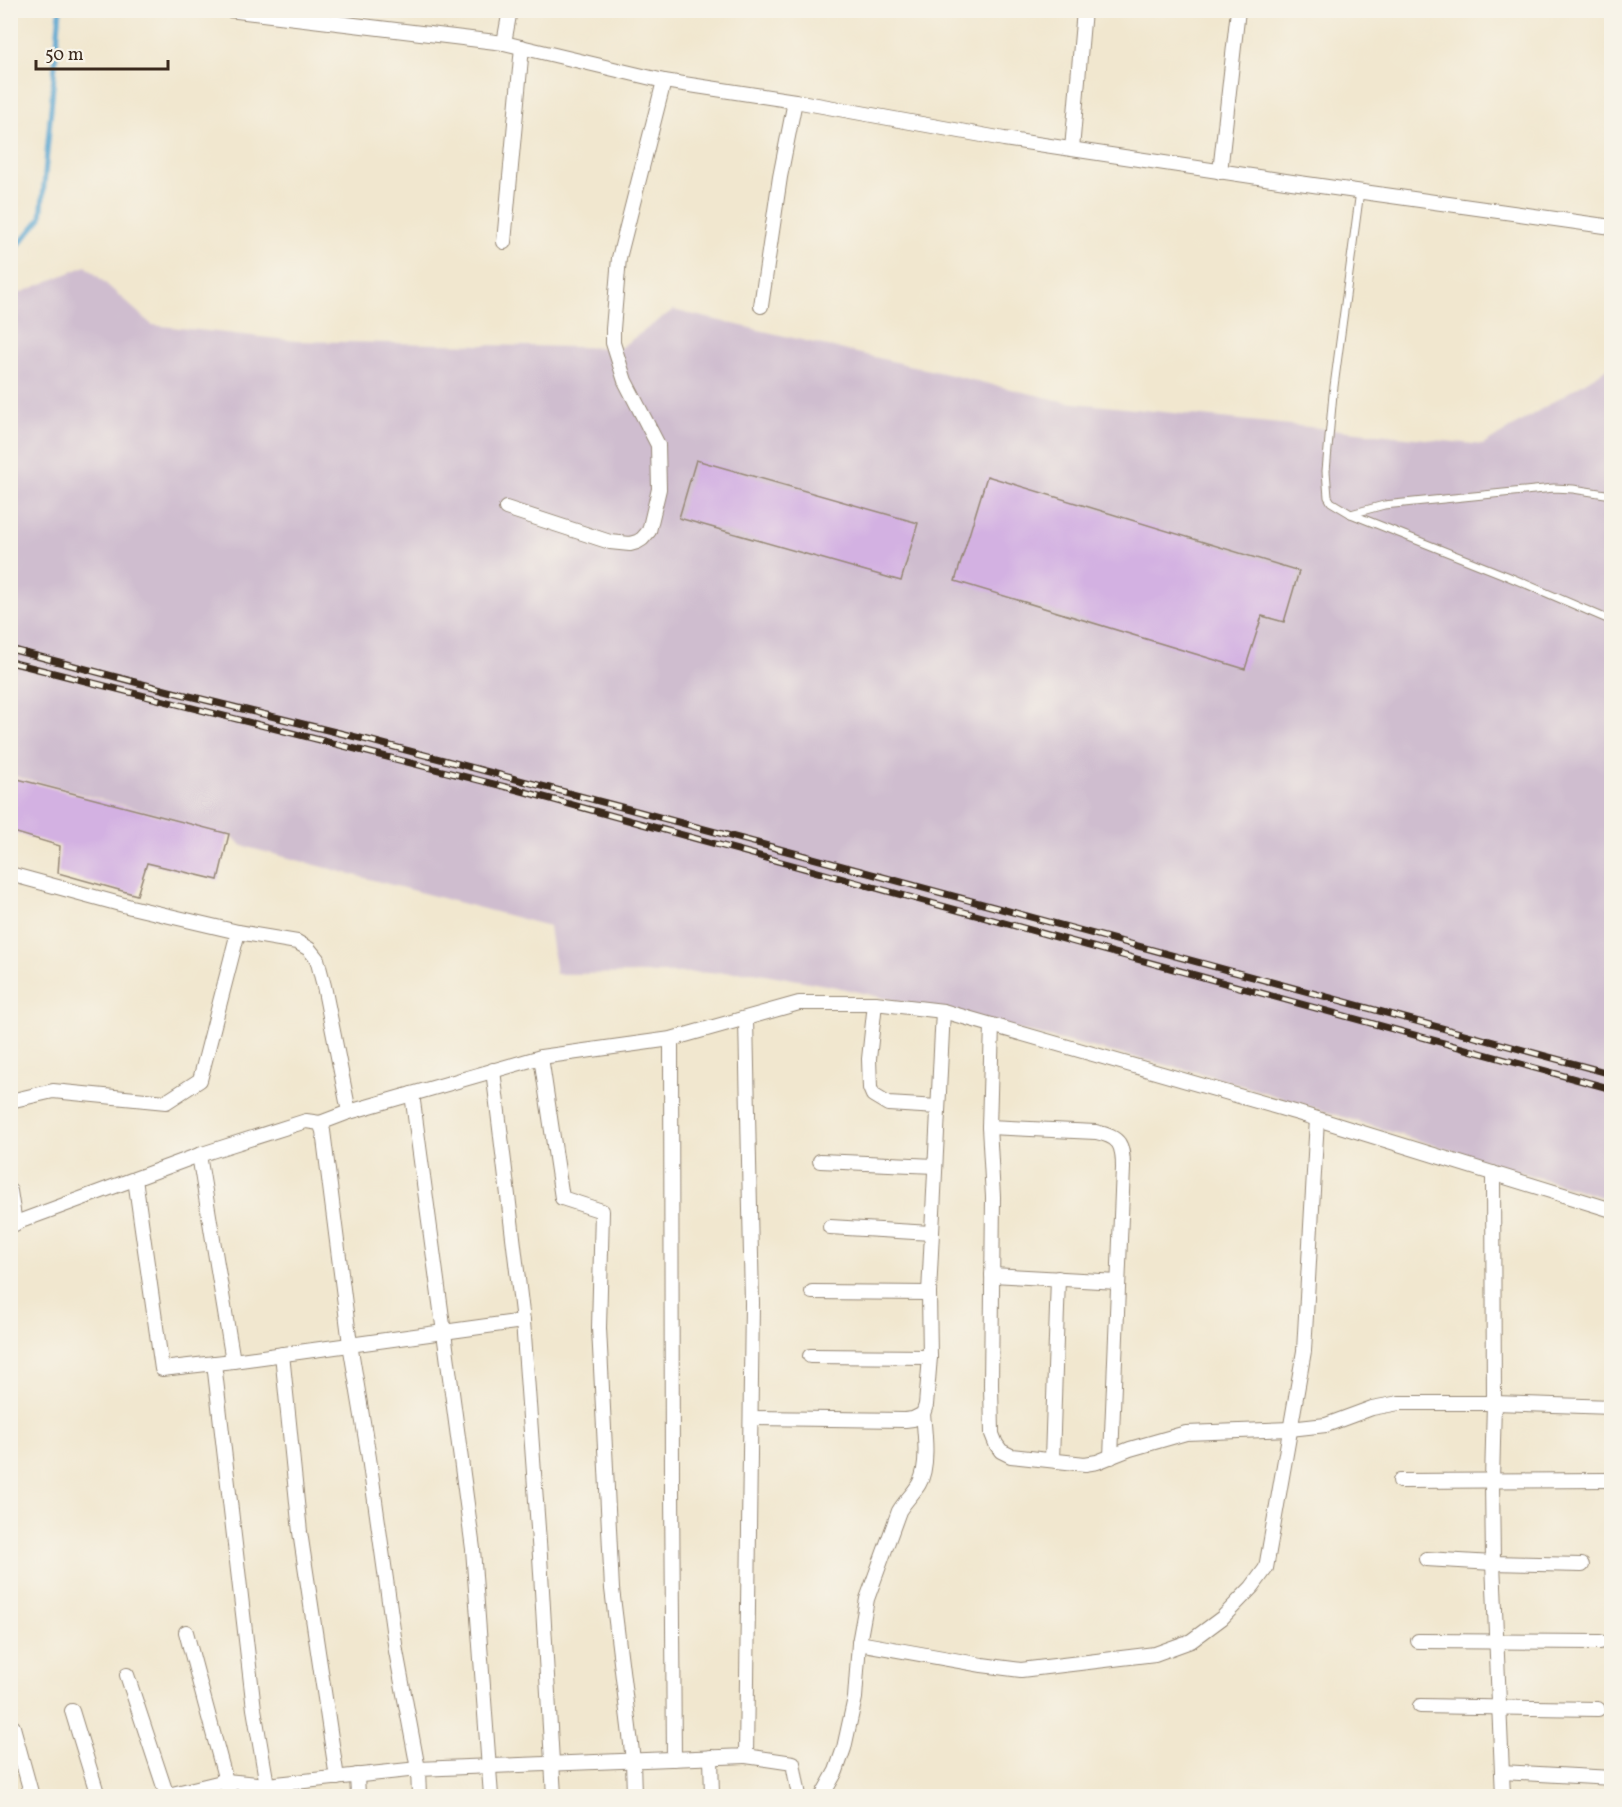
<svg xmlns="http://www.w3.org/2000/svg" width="1622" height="1807" viewBox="0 0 1622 1807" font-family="Vollkorn,serif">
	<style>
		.industrial { fill: #cfbdcf }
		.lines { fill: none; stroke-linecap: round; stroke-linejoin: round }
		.stream { stroke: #56a5d0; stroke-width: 5 }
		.building { fill: #d3b1e2 }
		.lane-casing { stroke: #968876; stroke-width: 9 }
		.street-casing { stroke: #968876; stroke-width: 16 }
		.lane { stroke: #fff; stroke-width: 7 }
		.street { stroke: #fff; stroke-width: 14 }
		.rail-casing { stroke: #3b2a1e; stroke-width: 7 }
		.rail { stroke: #f7f3e8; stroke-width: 4.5; stroke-dasharray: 14; stroke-linecap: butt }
	</style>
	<rect width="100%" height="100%" fill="#f7f3e8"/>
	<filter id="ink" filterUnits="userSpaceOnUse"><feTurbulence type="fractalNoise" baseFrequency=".0167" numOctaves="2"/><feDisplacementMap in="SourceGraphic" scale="12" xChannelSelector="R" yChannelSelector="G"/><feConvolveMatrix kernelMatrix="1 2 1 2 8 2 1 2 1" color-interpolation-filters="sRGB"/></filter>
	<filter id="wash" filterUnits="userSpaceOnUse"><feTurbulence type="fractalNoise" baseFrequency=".008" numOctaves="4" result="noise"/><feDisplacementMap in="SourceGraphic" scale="24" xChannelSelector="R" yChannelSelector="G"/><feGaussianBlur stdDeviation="1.35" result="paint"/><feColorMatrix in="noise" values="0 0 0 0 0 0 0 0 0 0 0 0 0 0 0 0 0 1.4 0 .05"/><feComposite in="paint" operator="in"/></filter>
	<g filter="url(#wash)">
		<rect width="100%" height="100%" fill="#f1e7cf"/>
		<path class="industrial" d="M86,266L152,325L297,341L620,348L673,310L1066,402L1483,445L1611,366V1200L1205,1074L837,987L754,972L556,974L549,926L243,846L229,834L11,775L10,297Z"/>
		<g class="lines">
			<path class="stream" d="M10,255L41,218L60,10"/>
		</g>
		<g id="blocks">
			<g class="building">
				<path d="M696,460L918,523L901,581L679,518Z"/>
				<path d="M987,476L1299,571L1284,622L1262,616L1245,669L955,581Z"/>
				<path d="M10,777L229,834L218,880L147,863L137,895L58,873L60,846L10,831Z"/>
			</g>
		</g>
	</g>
	<g filter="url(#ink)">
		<use href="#blocks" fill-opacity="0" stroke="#968876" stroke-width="1.5"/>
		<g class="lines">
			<defs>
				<g id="lane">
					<path d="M1360,191L1333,394L1326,471L1328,497L1331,502L1351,514L1507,576L1612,621"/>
					<path d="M1351,514L1384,505L1554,488L1573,489L1612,495"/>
				</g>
				<g id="street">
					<path d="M229,10L504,43L664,81L795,101L1004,139L1292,182L1612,227"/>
					<path d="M504,43L510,10"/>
					<path d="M1072,149L1084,10"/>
					<path d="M1220,172L1238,10"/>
					<path d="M504,242L522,47"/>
					<path d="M761,306L780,177L795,101"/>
					<path d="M506,508L610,542L630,544L637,542L642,539L649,531L659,489L658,445L625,381L613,343V329L619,258L664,81"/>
					<path d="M10,874L131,907L238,932L297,942L309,949L317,959L324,986L349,1112"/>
					<path d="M875,1003L869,1059L870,1088L873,1095L888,1104L938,1107"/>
					<path d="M992,1025L989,1127L993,1197L991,1385L992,1434L996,1444L1001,1451L1011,1456L1085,1464L1097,1462L1130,1449L1186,1433L1290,1429L1326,1425L1372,1408L1399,1403H1494L1612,1407"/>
					<path d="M671,1039L672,1489L674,1759"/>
					<path d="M541,1057L562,1198L602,1211L599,1328L612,1589L633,1760L634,1796"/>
					<path d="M493,1070L523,1321L540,1556L554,1796"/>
					<path d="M412,1094L473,1549L491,1796"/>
					<path d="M10,1101L53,1091L166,1102L200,1080L238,932"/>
					<path d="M320,1123L349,1112L541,1057L671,1039L799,1003H875L943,1011L1298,1113L1612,1210"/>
					<path d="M989,1127L1096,1132C1120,1137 1123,1144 1123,1168L1111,1457"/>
					<path d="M199,1155L233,1361"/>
					<path d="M820,1161L935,1166"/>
					<path d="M1493,1173L1494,1403L1492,1481L1493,1563L1503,1796"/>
					<path d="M135,1179L162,1369L233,1361L523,1321"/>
					<path d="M10,1191L15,1224"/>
					<path d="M10,1225L199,1155L306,1121L320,1123L323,1131L350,1344L369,1458L396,1651L418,1769L419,1796"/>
					<path d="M830,1227L931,1233"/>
					<path d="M992,1275L1118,1282"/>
					<path d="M812,1292L929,1293"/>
					<path d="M282,1354L300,1532L337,1778"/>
					<path d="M810,1356L930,1357"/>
					<path d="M214,1363L254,1709L267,1785"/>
					<path d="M751,1418L905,1420L913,1419L923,1414L926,1405L930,1357L929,1293L943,1011"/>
					<path d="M1052,1460L1058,1278"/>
					<path d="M1400,1481L1612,1480"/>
					<path d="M1426,1559L1493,1563L1582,1565"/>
					<path d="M1418,1641L1600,1642"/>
					<path d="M859,1643L982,1665L1021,1670L1155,1654L1191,1641L1222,1618L1252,1587L1266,1568L1304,1351L1317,1119"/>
					<path d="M127,1675L167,1796"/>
					<path d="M1420,1706L1598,1709"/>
					<path d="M72,1711L98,1796"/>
					<path d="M13,1727L32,1796"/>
					<path d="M746,1756L793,1763L799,1796"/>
					<path d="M711,1757L712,1796"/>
					<path d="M1502,1772L1612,1778"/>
					<path d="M357,1775L358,1796"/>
					<path d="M164,1796L226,1781L186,1632"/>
					<path d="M230,1796L226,1781L267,1785L418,1769L746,1756L752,1303L746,1019"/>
					<path d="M822,1796L836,1771L844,1748L855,1698L859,1643L867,1599L899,1511C905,1501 913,1494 919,1484C929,1467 925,1434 923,1414"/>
				</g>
			</defs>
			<use href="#lane" class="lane-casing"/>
			<use href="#street" class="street-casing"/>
			<use href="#lane" class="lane"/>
			<use href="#street" class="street"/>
			<defs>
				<g id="rail">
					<path d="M10,649L169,691L368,740L757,843L1612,1074"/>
					<path d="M10,662L518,790L1612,1089"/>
				</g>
			</defs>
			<use href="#rail" class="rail-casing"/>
			<use href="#rail" class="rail"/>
		</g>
	</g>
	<rect width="1622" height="1807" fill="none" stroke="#f7f3e8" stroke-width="36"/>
	<path d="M36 60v9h132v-9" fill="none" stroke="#3b2a1e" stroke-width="3"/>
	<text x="45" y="60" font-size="18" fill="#3b2a1e" stroke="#f7f3e8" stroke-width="4.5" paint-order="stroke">50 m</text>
</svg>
